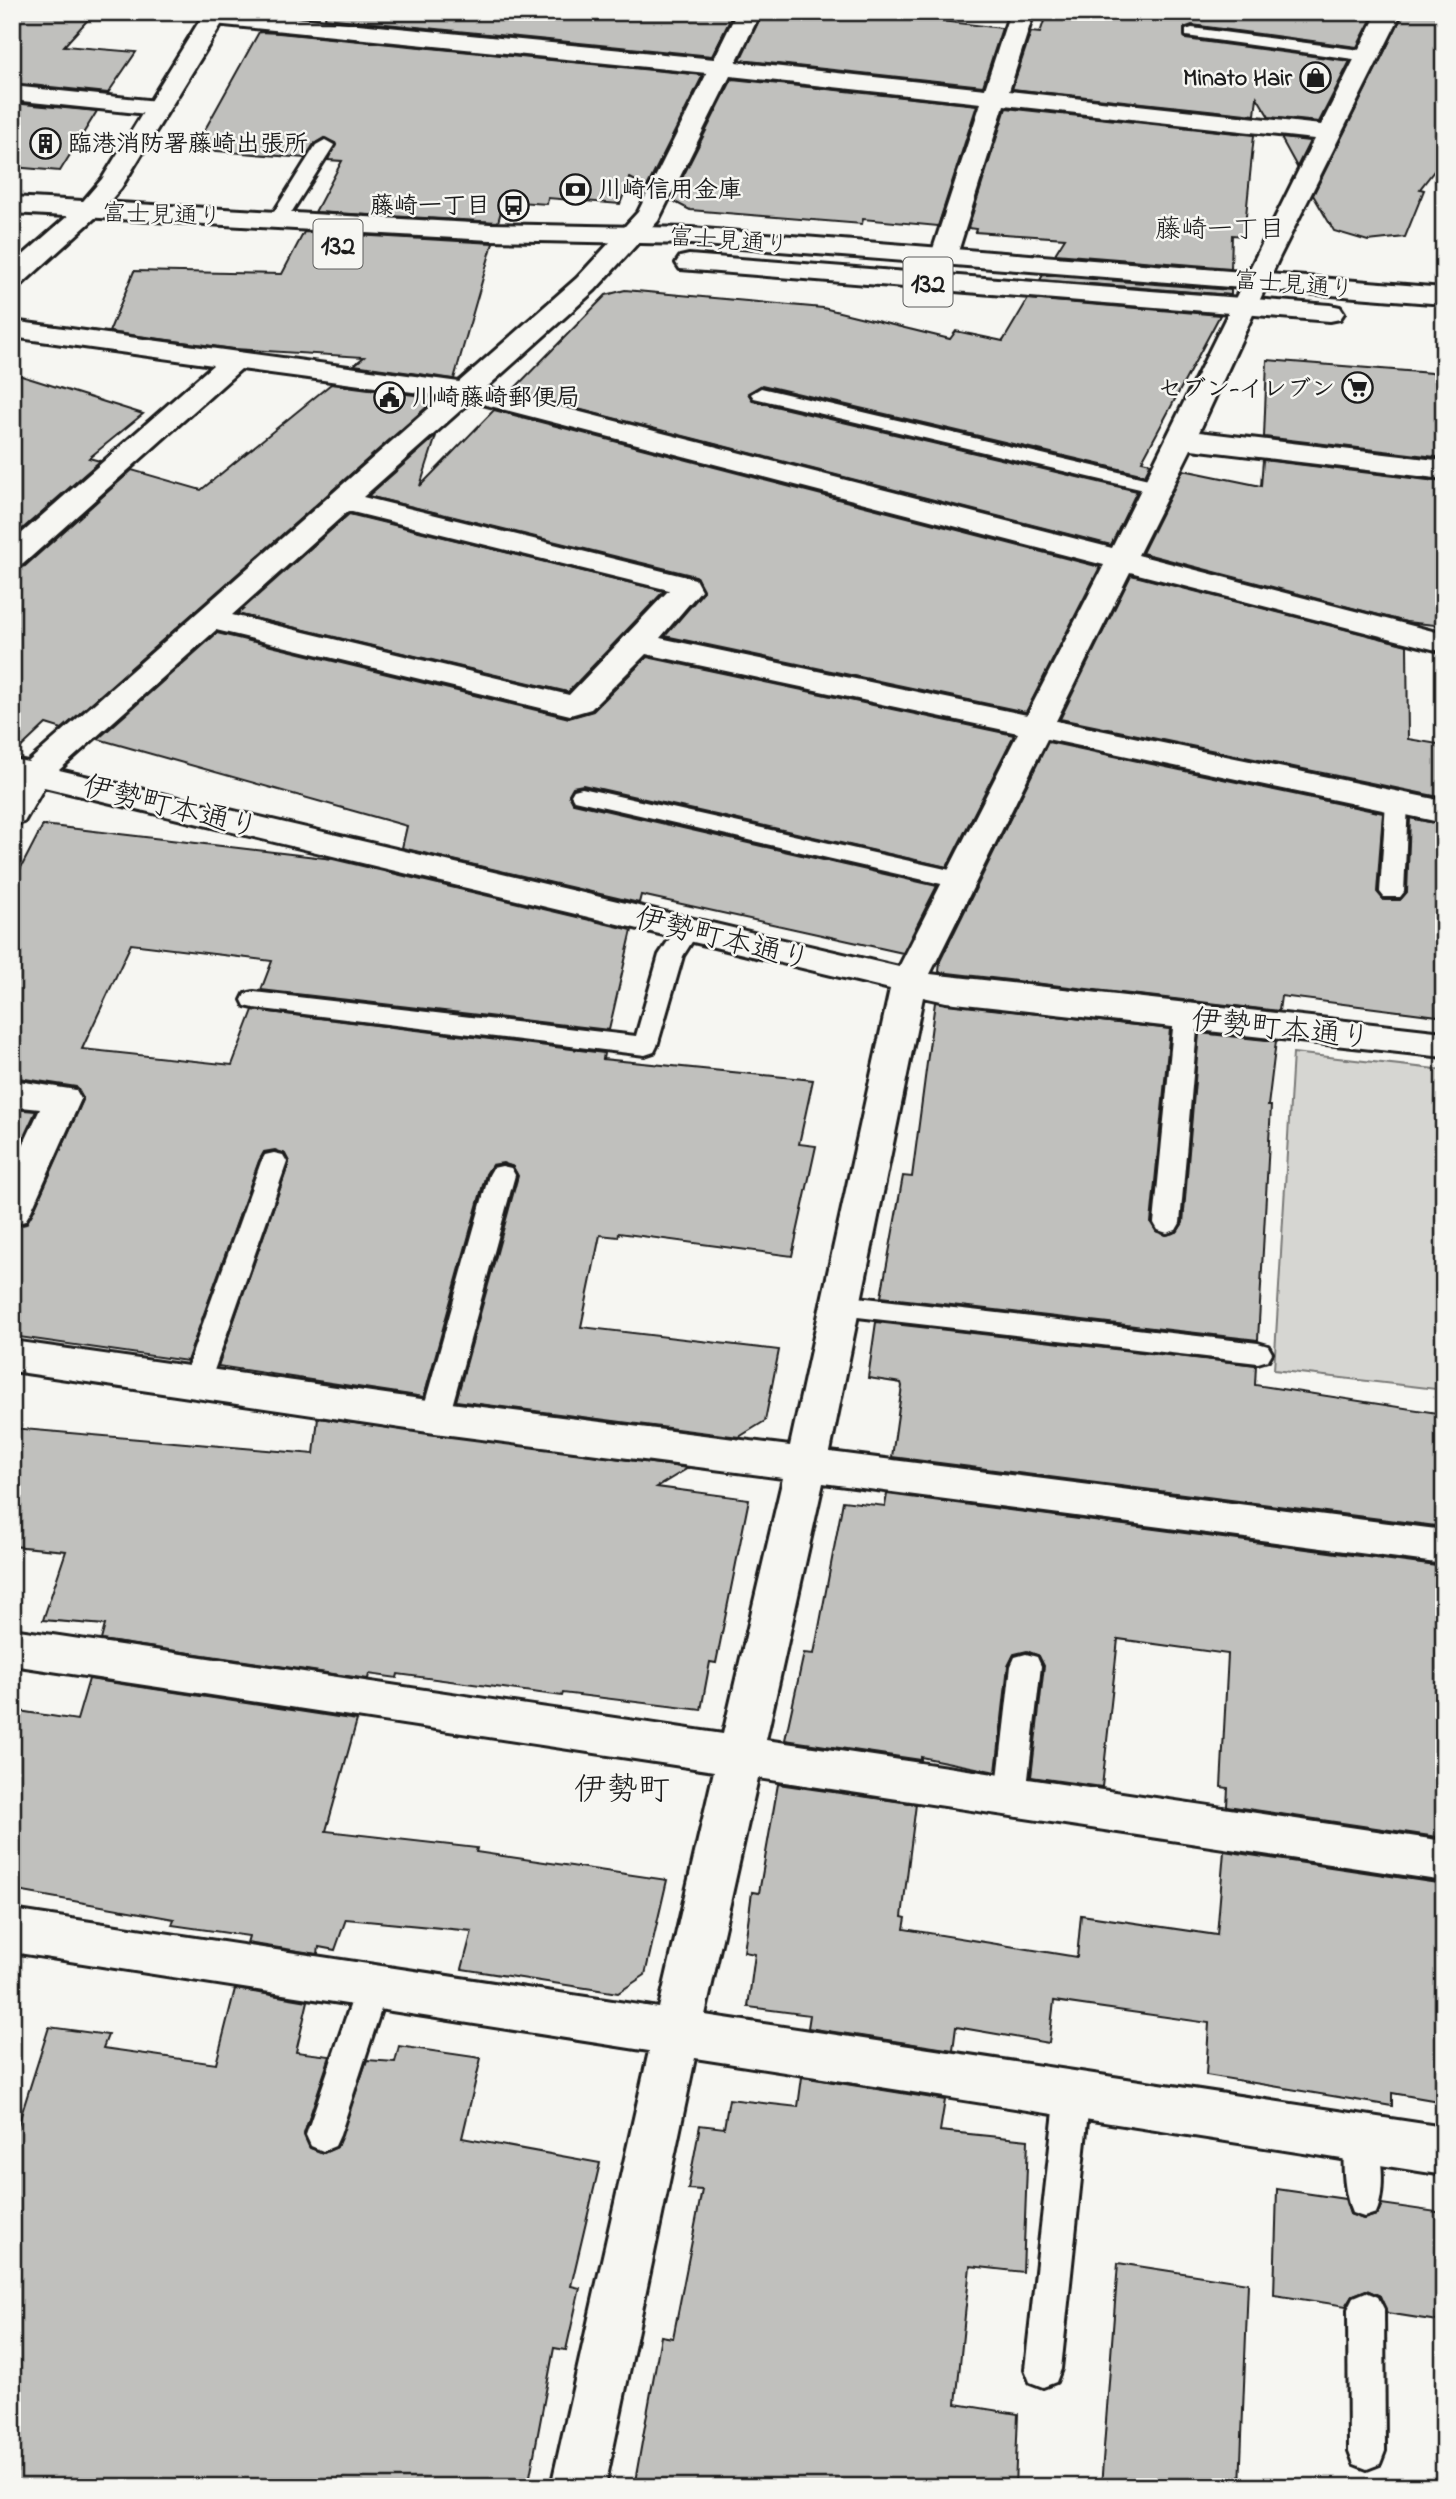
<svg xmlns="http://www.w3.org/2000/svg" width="1456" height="2499" viewBox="0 0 1456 2499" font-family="'Indie Flower','Klee One',sans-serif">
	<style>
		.green { fill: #d6d6d2; stroke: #797977; stroke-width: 2 }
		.building { fill: #c0c0bd; stroke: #1c1c1c; stroke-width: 2 }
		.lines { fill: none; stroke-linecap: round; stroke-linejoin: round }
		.lane-casing { stroke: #1c1c1c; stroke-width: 6 }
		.street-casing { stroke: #1c1c1c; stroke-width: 6 }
		.secondary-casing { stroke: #1c1c1c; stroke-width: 6 }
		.highway-casing { stroke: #1c1c1c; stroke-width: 6 }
		.lane { fill: #f6f6f2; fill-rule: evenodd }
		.street { fill: #f6f6f2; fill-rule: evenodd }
		.secondary { fill: #f6f6f2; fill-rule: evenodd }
		.highway { fill: #f6f6f2; fill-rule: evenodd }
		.labels { text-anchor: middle; stroke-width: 5; stroke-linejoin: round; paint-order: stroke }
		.far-poi-label { font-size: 24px; font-weight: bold; fill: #1c1c1c; stroke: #f6f6f2; text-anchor: end }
		.far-street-label { font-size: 24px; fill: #1c1c1c; stroke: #f6f6f2 }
		.far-neighbourhood-label { font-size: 26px; fill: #1c1c1c; stroke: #f6f6f2 }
		.shield { fill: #f6f6f2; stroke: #5d5d5c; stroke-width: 2 }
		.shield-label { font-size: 28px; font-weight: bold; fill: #1c1c1c }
		.street-label { font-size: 30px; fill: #1c1c1c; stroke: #f6f6f2 }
		.neighbourhood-label { font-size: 32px; fill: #1c1c1c; stroke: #f6f6f2 }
	</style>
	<rect width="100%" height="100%" fill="#f6f6f2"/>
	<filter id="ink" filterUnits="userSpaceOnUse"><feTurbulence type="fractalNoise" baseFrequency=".0143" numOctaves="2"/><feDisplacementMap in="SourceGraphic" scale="14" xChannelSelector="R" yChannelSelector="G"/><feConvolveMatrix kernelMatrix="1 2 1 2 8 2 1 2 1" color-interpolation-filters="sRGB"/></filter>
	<g filter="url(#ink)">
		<path class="green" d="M1293,1053L1444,1070V1390L1274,1370Z"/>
		<g class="building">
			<path d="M12,12H95L64,46L136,52L108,93L12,83Z"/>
			<path d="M326,12H734L712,56L325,18Z"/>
			<path d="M763,12H862L1002,28L983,86L740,60Z"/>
			<path d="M1047,12H1375L1357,47L1192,25L1184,28L1186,39L1350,61L1319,122L1269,117L1257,97L1255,115L1012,89L1031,32L1040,33Z"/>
			<path d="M1404,12L1444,15V158L1420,189L1424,190L1405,237L1368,241L1334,231L1313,195Z"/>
			<path d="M259,32L279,33L703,75L647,187L630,178L620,204L548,198L547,204L504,201L498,222L315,212L342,161L328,160L335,143L324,138L314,144L305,158L203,150L208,142H198Z"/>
			<path d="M732,79L977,105L938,226L863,219L862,224L690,210L671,200Z"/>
			<path d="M12,103L97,111L60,171L12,167Z"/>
			<path d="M1006,108L1254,135L1244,236L1232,235L1231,268L1055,254L1065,238L975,232L976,229L968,228Z"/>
			<path d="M1281,138L1310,141L1297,167Z"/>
			<path d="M304,232L493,243L454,379L354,365L364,357L234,349L109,332L134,271L282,274Z"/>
			<path d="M1043,275L1231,290V295L1040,280Z"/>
			<path d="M625,290L823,308L950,339L956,331L1003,341L1028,299L1220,315L1142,461L1151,463L1145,475L762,385L748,393L753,401L1137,491L1111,545L511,392L606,295Z"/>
			<path d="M1267,360L1444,374V458L1264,437Z"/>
			<path d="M12,373L143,414L89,458L100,461L12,538Z"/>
			<path d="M331,384L437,398L62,729L46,724L12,756V569L25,566L132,470L201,490Z"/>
			<path d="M494,410L1100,567L1026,712L665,636L703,592L696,576L368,496L436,436L420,486Z"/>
			<path d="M1263,460L1444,482V626L1406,622L1142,553L1183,470L1261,486Z"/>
			<path d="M349,514L664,591L568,692L237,614Z"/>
			<path d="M1131,575L1407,645L1408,739L1444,745V798L1060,719Z"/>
			<path d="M217,633L569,718L593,711L647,657L1014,735L947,867L583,785L573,787L569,794L573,803L937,886L903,953L641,895L639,903L402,848L407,826L98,739Z"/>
			<path d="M1048,742L1383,813L1377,892L1384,900H1400L1407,892L1410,818L1444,825V959L1439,958L1438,1016L1281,996L1279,1011L939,972L940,961Z"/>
			<path d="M43,825L333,859L632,930L609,1030L261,990L272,961L131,944L82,1049L232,1065L253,1010L604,1053L603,1059L813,1080L799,1144L816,1146L792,1256L619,1233L618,1237L600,1235L581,1327L779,1350L765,1421L739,1437L456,1401L518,1176L513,1167L503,1163L492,1165L486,1174L424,1397L218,1366L289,1163L285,1154L275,1150L264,1152L259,1161L187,1361L12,1336V1227L26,1224L33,1212L83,1100L76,1087L12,1077V885Z"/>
			<path d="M935,1002L1170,1029L1151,1223L1156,1231L1166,1235L1177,1232L1183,1223L1199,1033L1276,1041L1268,1106H1271L1258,1340L881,1297L903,1176L912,1177Z"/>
			<path d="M12,1109L36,1111L12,1162Z"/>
			<path d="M876,1322L1256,1365L1255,1385L1444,1414V1527L892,1457L902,1386L901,1383L868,1378Z"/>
			<path d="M318,1418L688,1468L657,1487L749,1499L716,1663L710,1662L701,1710L563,1693L562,1696L398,1674L397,1678L369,1674L368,1679L101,1640L105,1625L43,1620L66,1551L12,1546V1428L314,1454Z"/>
			<path d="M887,1494L1444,1567V1838L1227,1806L1228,1788L1221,1787L1228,1654L1118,1639L1102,1787L1031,1777L1044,1666L1039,1656L1027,1651L1014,1654L1008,1666L996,1772L921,1757V1760L785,1740L804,1653L814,1654L843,1501L885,1506Z"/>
			<path d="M89,1679L357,1720L326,1831L477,1848L476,1852L667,1880L645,1975L618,1993L462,1969L472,1931L346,1919L335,1950L319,1947L318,1954L247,1943L249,1936L172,1925L174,1919L12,1890V1710L77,1720Z"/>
			<path d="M778,1784L916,1804L902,1917L906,1918L904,1929L1077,1957L1081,1915L1217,1935L1224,1851L1444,1884V2102L1392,2093V2106L1206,2075L1209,2023L1054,2001L1049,2043L956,2027L953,2050L808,2028L810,2015L748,2007L755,1954L744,1952L752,1892L759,1893Z"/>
			<path d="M235,1989L308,2001L296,2052L330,2056L304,2134L310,2148L324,2153L337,2147L367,2060L395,2062L399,2046L481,2058L462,2138L600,2163L571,2286L580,2288L566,2350L554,2348L528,2487H12V2144L49,2027L108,2035L103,2048L216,2064Z"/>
			<path d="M802,2077L945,2100L940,2131L1028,2140L1023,2272L970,2266L956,2404L1018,2414L1015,2487H634L661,2336L673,2338L702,2190L688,2189L700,2125L724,2128L729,2099L798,2107Z"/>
			<path d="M1277,2189L1345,2199L1350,2214L1363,2219L1377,2215L1382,2204L1444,2213V2322L1387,2313L1380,2296L1367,2290L1353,2295L1346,2306L1274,2295Z"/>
			<path d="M1118,2263L1248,2283L1240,2487H1101Z"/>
		</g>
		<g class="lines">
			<defs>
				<g id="lane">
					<path d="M1192,28L1368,51L1376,56L1368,61L1186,36V30Z"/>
					<path d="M325,140L334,145L284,224H272L269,220L316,145Z"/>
					<path d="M761,388L1157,481L1167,487L1157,493L754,398L751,394Z"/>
					<path d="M582,788L959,872L967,875L971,880L967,885L959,888L574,800L571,795L574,790Z"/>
					<path d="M1397,795L1405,797L1408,802L1404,892L1400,897H1384L1380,892L1386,802L1389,797Z"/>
					<path d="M688,921L696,923L700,929L683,956L657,1046L654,1052L645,1055L254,1008L245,1006L242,1000L245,994L254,992L636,1036L659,955L680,923Z"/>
					<path d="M1186,1010L1195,1012L1198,1018L1180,1223L1176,1230L1167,1233L1158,1230L1154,1223L1174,1018L1177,1012Z"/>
					<path d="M274,1153L283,1155L287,1162L210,1382L206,1389L196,1393L186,1389L182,1382L261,1162L265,1155Z"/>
					<path d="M502,1166L511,1168L515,1175L449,1417L445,1425L435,1428L425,1425L421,1417L489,1175L493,1168Z"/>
					<path d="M840,1295L1258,1343L1268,1346L1272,1353L1268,1360L1258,1363L840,1315L831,1312L827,1305L831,1298Z"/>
					<path d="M1026,1654L1037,1657L1041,1666L1026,1796L1022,1805L1011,1809L1000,1805L996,1796L1011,1666L1015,1657Z"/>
					<path d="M373,1970L384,1975L389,1985L340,2135L335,2146L323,2151L311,2146L306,2135L357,1985L362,1975Z"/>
					<path d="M1073,2077L1085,2082L1090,2093L1061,2369L1056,2382L1043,2387L1030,2382L1025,2369L1056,2093L1061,2082Z"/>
					<path d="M1361,2122L1373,2127C1382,2149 1386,2191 1376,2213L1364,2217L1352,2213C1343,2191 1340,2149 1349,2127Z"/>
					<path d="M1366,2292L1378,2297L1384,2309L1385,2451L1380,2464L1367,2469L1354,2464L1349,2451L1348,2309L1354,2297Z"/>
				</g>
				<g id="street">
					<path d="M206,12H237L714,59L737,12H761L736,62L985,89L1010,12H1034L1009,91L1321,125L1378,12H1402L1279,258L1199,432L1444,461V479L1191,449L1138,555L1444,634V652L1130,572L1056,721L1444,801V823L1047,739L930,974L1444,1032V1057L946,1002L923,997L830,1452L1444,1530V1564L823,1483L766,1740L1444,1841V1881L758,1778L705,2015L1444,2127V2175L695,2058L605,2487H551L649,2051L12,1952V1910L659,2008L714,1771L12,1665V1629L723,1734L783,1478L435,1433L12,1371V1341L435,1401L790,1446L890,989L44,787L24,822L12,825V786L15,780L12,779V759L28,762L443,396L241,369L23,564L12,567V542L213,365L12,337V321L459,382L577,278L638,212L707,73L214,24L206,22L202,17ZM730,76L981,103L931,255L935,261H953L957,255L1004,105L1314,139L1112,548L486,388L595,290L658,221ZM471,401L1104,565L1027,715L660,638L701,590L695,579L363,497ZM348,511L669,590L569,695L232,615ZM216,630L570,715L591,709L646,654L1018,733L899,967L59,770Z"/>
					<path d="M12,86L157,101L166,103L169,108L166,113L157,115L12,100Z"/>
					<path d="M12,1080L76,1090L81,1099L31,1211L25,1221L12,1225V1169L40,1109L12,1106Z"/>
				</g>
				<path id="secondary" d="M205,12H229L121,188L96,217L21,285L12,287V265L78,207L102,179Z"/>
				<g id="highway">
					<path d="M12,197L490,224L691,228L1444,288V304L691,244L490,240L12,213Z"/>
					<path d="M689,255L1330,305L1340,307L1344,313L1340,319L1330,321L680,269L676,263L680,257Z"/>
				</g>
			</defs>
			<use href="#lane" class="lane-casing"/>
			<use href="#street" class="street-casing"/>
			<use href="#secondary" class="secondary-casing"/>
			<use href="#highway" class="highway-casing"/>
			<use href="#lane" class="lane"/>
			<use href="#street" class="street"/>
			<use href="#secondary" class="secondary"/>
			<use href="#highway" class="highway"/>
		</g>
	</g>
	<defs>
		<symbol id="shop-ring" viewBox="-11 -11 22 22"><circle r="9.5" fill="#f6f6f2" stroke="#1c1c1c" stroke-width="1.5"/><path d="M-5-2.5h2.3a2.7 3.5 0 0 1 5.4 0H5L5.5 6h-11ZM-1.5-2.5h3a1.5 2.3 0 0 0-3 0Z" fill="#1c1c1c"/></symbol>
		<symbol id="building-ring" viewBox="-11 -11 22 22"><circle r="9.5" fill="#f6f6f2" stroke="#1c1c1c" stroke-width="1.5"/><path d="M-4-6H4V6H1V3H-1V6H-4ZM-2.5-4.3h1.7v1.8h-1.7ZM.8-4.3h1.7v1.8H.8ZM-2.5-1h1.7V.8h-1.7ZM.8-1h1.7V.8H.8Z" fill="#1c1c1c"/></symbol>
		<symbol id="bank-ring" viewBox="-11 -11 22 22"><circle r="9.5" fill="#f6f6f2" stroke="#1c1c1c" stroke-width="1.5"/><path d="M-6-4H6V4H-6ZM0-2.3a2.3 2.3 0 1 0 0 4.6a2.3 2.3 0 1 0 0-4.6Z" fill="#1c1c1c"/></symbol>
		<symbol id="bus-ring" viewBox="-11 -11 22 22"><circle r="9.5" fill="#f6f6f2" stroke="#1c1c1c" stroke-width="1.5"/><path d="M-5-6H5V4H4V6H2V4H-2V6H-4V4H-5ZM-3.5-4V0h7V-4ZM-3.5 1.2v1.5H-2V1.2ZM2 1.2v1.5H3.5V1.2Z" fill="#1c1c1c"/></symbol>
		<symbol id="supermarket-ring" viewBox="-11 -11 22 22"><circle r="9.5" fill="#f6f6f2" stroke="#1c1c1c" stroke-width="1.5"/><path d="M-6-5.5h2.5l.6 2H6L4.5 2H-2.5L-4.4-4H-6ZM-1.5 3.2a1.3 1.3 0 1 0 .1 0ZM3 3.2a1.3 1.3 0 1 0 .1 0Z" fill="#1c1c1c"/></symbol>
		<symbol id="civic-ring" viewBox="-11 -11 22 22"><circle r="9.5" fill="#f6f6f2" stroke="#1c1c1c" stroke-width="1.5"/><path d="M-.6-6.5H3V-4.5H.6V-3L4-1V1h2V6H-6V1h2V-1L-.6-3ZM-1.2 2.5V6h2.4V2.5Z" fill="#1c1c1c"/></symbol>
	</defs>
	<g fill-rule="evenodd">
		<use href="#shop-ring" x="1298" y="60" width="35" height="35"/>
		<use href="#building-ring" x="28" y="126" width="35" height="35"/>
		<use href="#bank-ring" x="558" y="172" width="35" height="35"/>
		<use href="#bus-ring" x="496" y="188" width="35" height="35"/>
		<use href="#supermarket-ring" x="1340" y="370" width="35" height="35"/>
		<use href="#civic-ring" x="372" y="380" width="35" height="35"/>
	</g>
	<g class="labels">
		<g class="far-poi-label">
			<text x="1292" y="85">Minato Hair</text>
			<text x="68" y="151" text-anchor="start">臨港消防署藤崎出張所</text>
			<text x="598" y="197" text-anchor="start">川崎信用金庫</text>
			<text x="490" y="213">藤崎一丁目</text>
			<text x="1335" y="396">セブン-イレブン</text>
			<text x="412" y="405" text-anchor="start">川崎藤崎郵便局</text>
		</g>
		<g class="far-street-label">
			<text transform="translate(162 214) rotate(2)" y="8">富士見通り</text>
			<text transform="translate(729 240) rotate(4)" y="8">富士見通り</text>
			<text transform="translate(1294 284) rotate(5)" y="8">富士見通り</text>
		</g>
		<g class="far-neighbourhood-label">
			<text x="1220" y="237">藤崎一丁目</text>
		</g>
		<g class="shield">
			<rect x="313.5" y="219.5" width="49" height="49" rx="5"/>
			<rect x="903.5" y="257.5" width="49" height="49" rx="5"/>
		</g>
		<g class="shield-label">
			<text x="338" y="254">132</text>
			<text x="928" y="292">132</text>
		</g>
		<g class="street-label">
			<text transform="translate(171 806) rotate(14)" y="10">伊勢町本通り</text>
			<text transform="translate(723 938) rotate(14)" y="10">伊勢町本通り</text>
			<text transform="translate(1281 1028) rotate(6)" y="10">伊勢町本通り</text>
		</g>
		<g class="neighbourhood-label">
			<text x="622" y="1799">伊勢町</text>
		</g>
	</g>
	<rect width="1456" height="2499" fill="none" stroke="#f6f6f2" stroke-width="42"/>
	<rect x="21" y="21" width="1414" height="2457" fill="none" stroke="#1c1c1c" stroke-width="2.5" filter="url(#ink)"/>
</svg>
